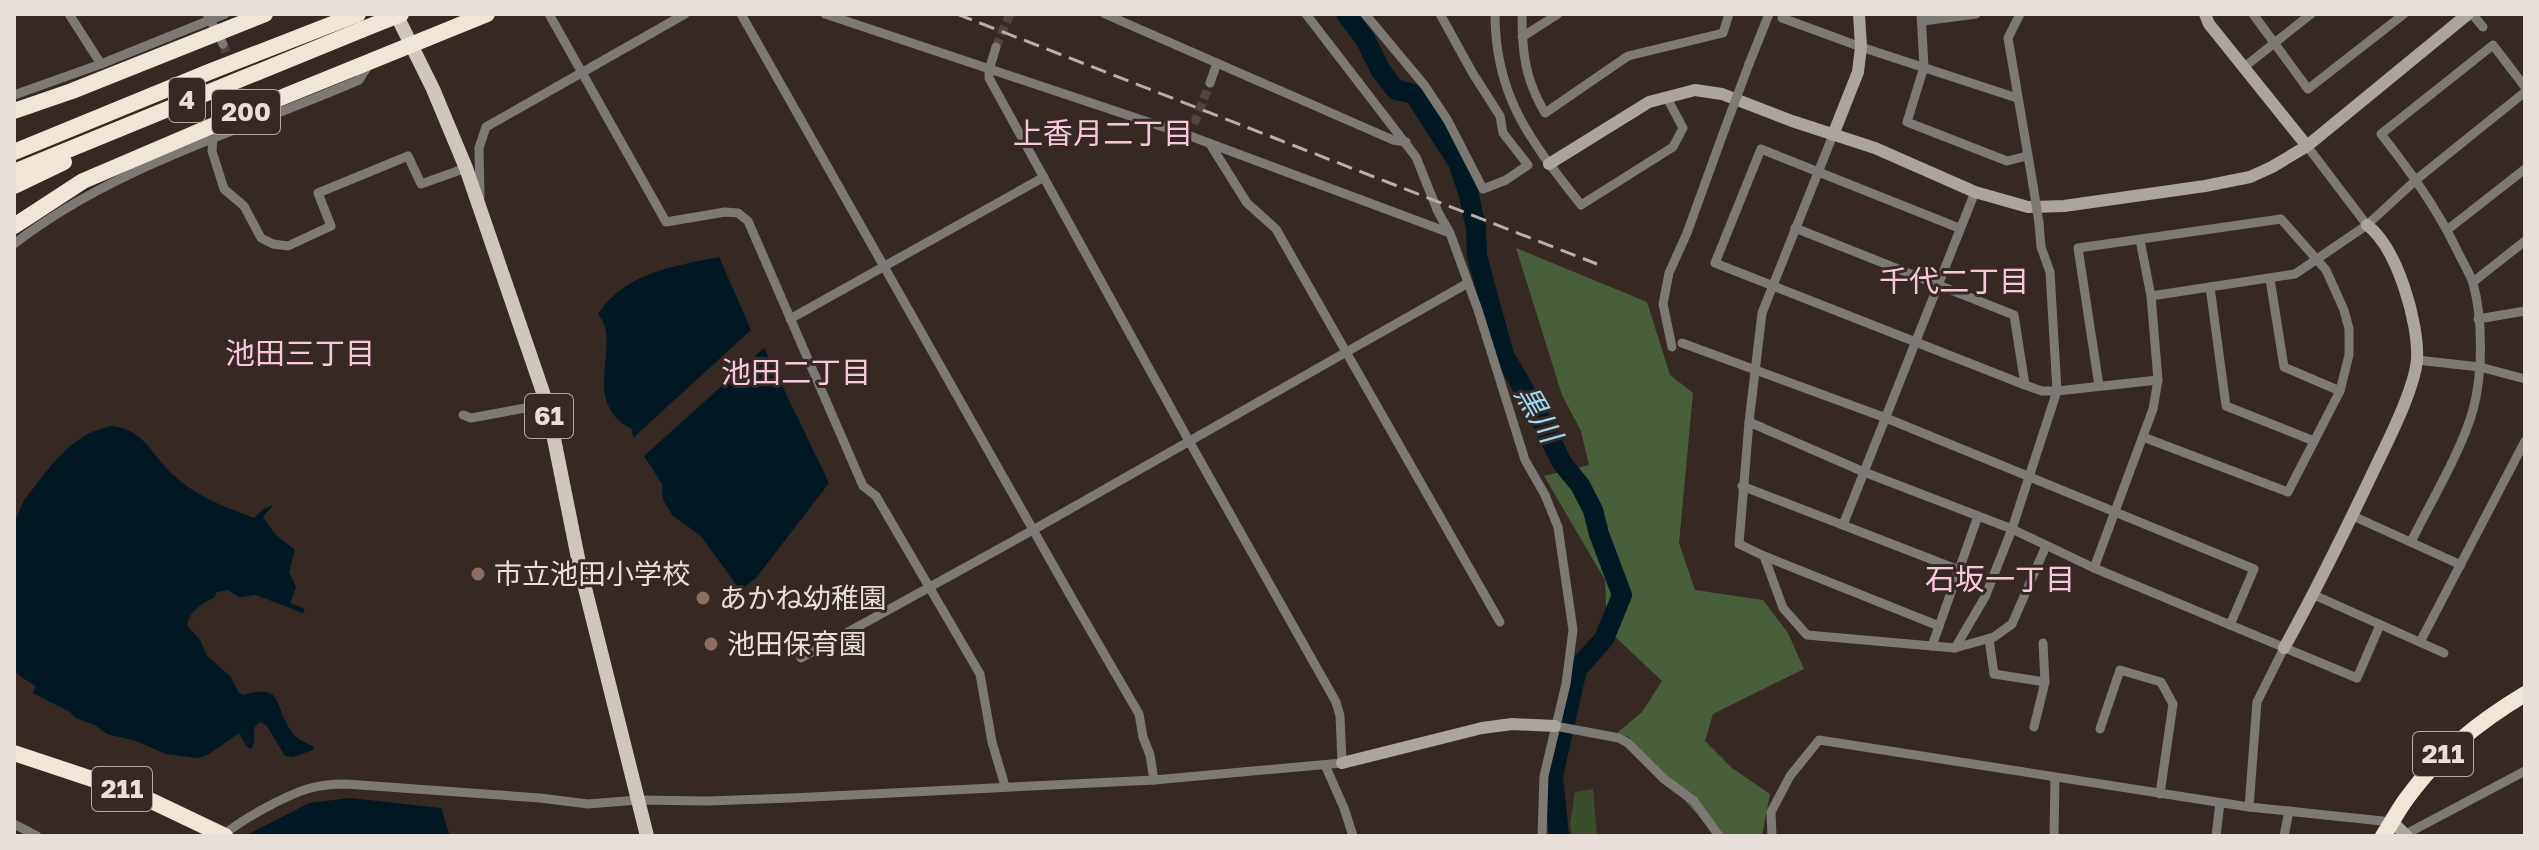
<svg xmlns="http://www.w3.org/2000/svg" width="2539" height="850" viewBox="0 0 2539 850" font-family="'Golos Text','Noto Sans JP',sans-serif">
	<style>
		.green { fill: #3a4e2d }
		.forest { fill: #495f3c }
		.water { fill: #021823 }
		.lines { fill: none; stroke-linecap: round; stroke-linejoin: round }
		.river { stroke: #021823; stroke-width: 20 }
		.street-tunnel { stroke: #51443f; stroke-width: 9; stroke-dasharray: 9 4.5; stroke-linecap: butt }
		.street { stroke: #7d7974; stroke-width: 9 }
		.secondary { stroke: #aca59c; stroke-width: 12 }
		.primary { stroke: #cfc7bb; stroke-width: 14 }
		.highway { stroke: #f0e6d7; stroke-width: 16 }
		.rail { stroke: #b8aeaa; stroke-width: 3; stroke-dasharray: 16 8; stroke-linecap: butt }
		.street-bridge { stroke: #7d7974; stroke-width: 9 }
		.highway-bridge { stroke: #f0e6d7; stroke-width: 16 }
		.education-dot { fill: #8d6e63; stroke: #362924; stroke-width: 3 }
		.labels { text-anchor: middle; stroke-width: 6; stroke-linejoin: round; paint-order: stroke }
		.shield { fill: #362924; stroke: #b3a8a4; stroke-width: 2 }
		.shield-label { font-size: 26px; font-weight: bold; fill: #e8dfdb }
		.poi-label { font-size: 28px; fill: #e8dfdb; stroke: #362924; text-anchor: start }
		.neighbourhood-label { font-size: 30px; fill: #f7c8dd; stroke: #362924 }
		.water-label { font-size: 30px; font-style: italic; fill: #9ed7f6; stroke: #362924 }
	</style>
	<rect width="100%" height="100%" fill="#362924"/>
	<path class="green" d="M1593,789L1597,836H1572L1570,824L1575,792Z"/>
	<path class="forest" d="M1516,248L1647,302L1670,375L1693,393L1679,543L1695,590L1763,600L1788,633L1804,669L1713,714L1705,741L1732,768L1770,794L1762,836H1716L1629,737L1617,733L1642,712L1662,681L1607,629L1605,580L1544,476L1589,465L1581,431L1562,395Z"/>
	<g class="water">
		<path d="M719,257L751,330L633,438L632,429C578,402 624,343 598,314C624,273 674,266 719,257Z"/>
		<path d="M764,348L829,483L756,578L740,590L701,536L672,515L663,500L662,484L644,456Z"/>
		<path d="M111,426C144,429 150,453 172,474C196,496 224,507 254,518L264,509L273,505L263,517L275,534L295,550L289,572L296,587L290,603L305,609L303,613L256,595L239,597L228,590L217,592L214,598C201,604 190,610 187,625L200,640L207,656L230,676L239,693L243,695C286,682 273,708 292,732C297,740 306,742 314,747L313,750L293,757L285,756L267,726L260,722L254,728V743L251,749L247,747L239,733L209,754L198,758L166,754L136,741L107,734L95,725L76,718L70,712L33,693L36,686L21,677L15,671L14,523L24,500L53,463L70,446L89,433Z"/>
		<path d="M350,798L441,808L450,836H245L309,803Z"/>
	</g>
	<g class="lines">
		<path class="river" d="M1346,14L1365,39L1381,71L1396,90L1414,94L1458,162L1469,195L1476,229L1477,256L1504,355L1540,418L1562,463L1580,485L1593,510L1599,534L1622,595L1604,639L1577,669L1553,776L1559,836"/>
		<g class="street-tunnel">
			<path d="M223,44L232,68"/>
			<path d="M996,47L1010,14"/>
			<path d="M1194,124L1210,83"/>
		</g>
		<g class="street">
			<path d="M69,14L101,64"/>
			<path d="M207,14L223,44"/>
			<path d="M549,14L666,222L725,212L738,213L748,221L863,486L876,496L980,674L992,742L1005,786"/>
			<path d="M741,14L1074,602L1139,714L1143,737L1150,755L1154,780"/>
			<path d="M825,14L1190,136L1450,233"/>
			<path d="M1105,14L1393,140L1406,142"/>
			<path d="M1306,14L1416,157L1438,212L1450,233L1478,310L1525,460L1545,495L1558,527L1573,630L1566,684L1544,776L1542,836"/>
			<path d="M1365,14L1425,86L1448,121L1483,189L1506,180L1528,165L1503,133L1500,116L1472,72L1440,14"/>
			<path d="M1495,14C1495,98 1532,142 1581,205L1673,147L1683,128L1666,96"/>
			<path d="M1522,14C1522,53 1525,79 1545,113L1628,56L1723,33L1729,14"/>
			<path d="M1784,14L1782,18L1861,47L2017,98"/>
			<path d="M1921,14L1924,67L1907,122L2007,161L2027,156"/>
			<path d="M2020,14L2008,38L2033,185"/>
			<path d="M2253,14L2308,89L2404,14"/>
			<path d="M2472,14L2483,27"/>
			<path d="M1923,21L1976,14"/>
			<path d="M1522,37L1558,14"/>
			<path d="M1749,64L1769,14"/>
			<path d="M2243,68L2311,14"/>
			<path d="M1210,83L1217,63"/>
			<path d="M242,93L250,112"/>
			<path d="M14,95L101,64L225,14"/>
			<path d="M214,125L212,151L224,189L244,206L261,238L273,244L288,246L331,226L318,193L408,156L421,184L466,168"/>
			<path d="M1833,135L1762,313L1749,422L1739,544L1764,556L1783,608L1807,635L1955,648L1994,637L2012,624L2046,546"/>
			<path d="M1210,144L1247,203L1276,229L1500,622"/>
			<path d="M2307,146L2367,225"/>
			<path d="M480,197L479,148L486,127L685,14"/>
			<path d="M1795,228L2014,315L2025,385L2042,391H2057L2158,380"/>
			<path d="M1959,228L1761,149L1715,263L2025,385"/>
			<path d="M2447,230L2525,169"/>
			<path d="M2140,240L2151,296"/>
			<path d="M14,244C114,166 244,130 359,80L369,64"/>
			<path d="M2270,279L2284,367L2340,391"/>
			<path d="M2473,282L2525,241"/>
			<path d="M2210,287L2226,406L2314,441"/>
			<path d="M790,319L1044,177"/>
			<path d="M2478,319L2525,311"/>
			<path d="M1682,343L1886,418L2254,569L2230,625"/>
			<path d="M1672,347L1663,304L1669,273L1687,233L1724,131"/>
			<path d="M2417,360L2480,367L2525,379"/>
			<path d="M2099,386L2078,248L2281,219L2326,270L2344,310L2349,329V355L2340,391L2288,492L2143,437"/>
			<path d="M463,415L471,418L547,404"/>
			<path d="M1749,422L1864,472L2012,529L2094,568L2357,678L2380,625"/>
			<path d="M1742,486L1959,570"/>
			<path d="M2353,516L2461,565"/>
			<path d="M1843,525L1975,192"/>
			<path d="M2411,542C2431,501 2461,452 2473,410C2483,374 2483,319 2473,283C2469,272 2462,261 2457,250C2436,207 2410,171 2381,134L2493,45L2525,87"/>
			<path d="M1764,556L1939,626"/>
			<path d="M2094,568L2153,409L2158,380L2151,296L2295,274L2367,225L2417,179L2525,92"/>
			<path d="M2314,595L2444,653"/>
			<path d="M1989,639L1994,674L2045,682L2034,727"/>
			<path d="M2420,642L2525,441"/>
			<path d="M2043,643L2045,682"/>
			<path d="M1932,646L1978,516"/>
			<path d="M1955,648L1985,597L2012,529L2057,391L2050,272L2041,247L2039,223"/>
			<path d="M801,658L1033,530L1468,283"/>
			<path d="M1555,726L1619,738L1628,743L1664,779L1694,801L1719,836"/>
			<path d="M2100,729L2120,670L2161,682L2173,704L2160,794"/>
			<path d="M1325,765L1344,808L1353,836"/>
			<path d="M2249,807L2257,702L2284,648"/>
			<path d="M14,824L37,836"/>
			<path d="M2406,834L2525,771"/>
			<path d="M223,836C238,821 285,796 307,789C320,785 333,784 346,784L540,798L588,804L638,800L707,801L791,798L1154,780L1342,763L1340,716L1336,702L1189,441L989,78V70L996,47"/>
			<path d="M1772,836L1771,812L1790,776L1819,740L2249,807L2392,822"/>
			<path d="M2054,836L2055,778"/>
			<path d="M2216,836L2220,803"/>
			<path d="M2284,836L2289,811"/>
		</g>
		<g class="secondary">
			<path d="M2205,14L2209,24L2307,146"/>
			<path d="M1833,135L1858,72L1861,47L1859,14"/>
			<path d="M1549,164L1649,102L1695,90L1722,94L1792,121L1875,148L1975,192L2028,207L2064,206L2205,186L2250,177L2272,167L2307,146L2468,14"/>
			<path d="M2284,648C2317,589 2346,529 2375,468C2388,441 2415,388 2417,359C2419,323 2397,247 2367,225"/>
			<path d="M1342,763L1482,728L1512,724L1555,726"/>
			<path d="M2392,822L2407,836"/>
		</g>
		<path class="primary" d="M396,14L433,89L466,168L547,404L580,568L647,836"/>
		<g class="highway">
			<path d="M14,111L72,91L265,14"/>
			<path d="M14,152L209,72L358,14"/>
			<path d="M14,172L361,30"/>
			<path d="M14,186L64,162"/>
			<path d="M14,226L83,181L214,125L487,14"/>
			<path d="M14,753L137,794L225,836"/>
			<path d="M2383,836C2391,824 2398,810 2407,798C2440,753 2477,723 2525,694"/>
		</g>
		<path class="rail" d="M957,14L1597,264"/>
		<g class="street-bridge">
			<path d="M1724,131L1749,64"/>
			<path d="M2033,185L2039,223"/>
		</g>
		<path class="highway-bridge" d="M361,30L401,14"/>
	</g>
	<g class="education-dot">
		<circle cx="478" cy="574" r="8"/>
		<circle cx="703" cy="598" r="8"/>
		<circle cx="711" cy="644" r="8"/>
	</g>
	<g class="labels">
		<g class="shield">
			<rect x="169" y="78" width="36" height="44" rx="6"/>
			<rect x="212" y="90" width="68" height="44" rx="6"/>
			<rect x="525" y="394" width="48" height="44" rx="6"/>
			<rect x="2413" y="732" width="60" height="44" rx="6"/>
			<rect x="92" y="767" width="60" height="44" rx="6"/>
		</g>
		<g class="shield-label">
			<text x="187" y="109">4</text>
			<text x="246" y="121">200</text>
			<text x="549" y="425">61</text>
			<text x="2443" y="763">211</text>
			<text x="122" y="798">211</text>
		</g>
		<g class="poi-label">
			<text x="494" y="584">市立池田小学校</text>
			<text x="719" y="608">あかね幼稚園</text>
			<text x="727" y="654">池田保育園</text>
		</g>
		<g class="neighbourhood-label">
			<text x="1103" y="144">上香月二丁目</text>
			<text x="1954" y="292">千代二丁目</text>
			<text x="300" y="364">池田三丁目</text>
			<text x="796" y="383">池田二丁目</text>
			<text x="2000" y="590">石坂一丁目</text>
		</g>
		<g class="water-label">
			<text transform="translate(1538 414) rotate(60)" y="10">黒川</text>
		</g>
	</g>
	<rect width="2539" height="850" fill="none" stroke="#e8dfdb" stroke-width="32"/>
</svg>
